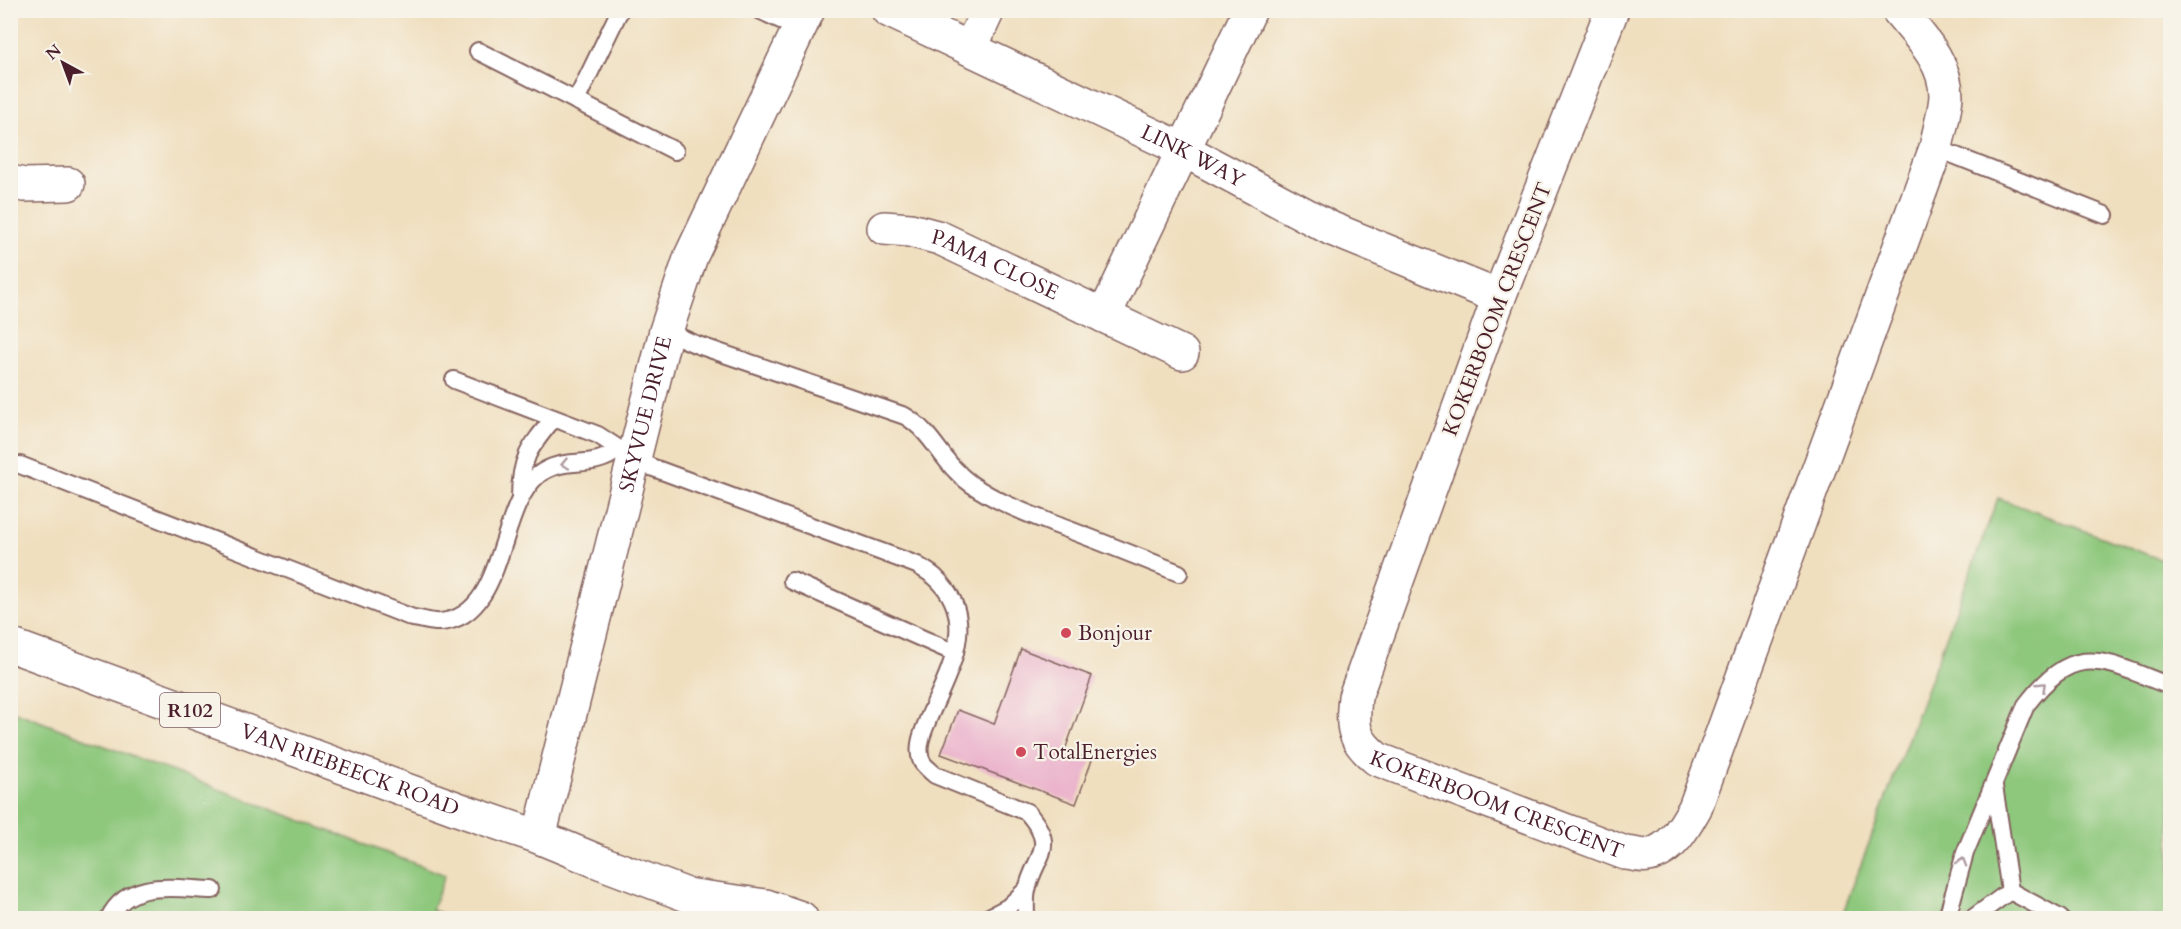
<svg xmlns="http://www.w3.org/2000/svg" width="2181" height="929" viewBox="0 0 2181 929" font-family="Cardo,serif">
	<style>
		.green { fill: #8ec87d; stroke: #6c7454; stroke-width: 1.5 }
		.building { fill: #eaafca }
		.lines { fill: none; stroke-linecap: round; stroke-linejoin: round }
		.service-casing { stroke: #84625f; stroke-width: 20 }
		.minor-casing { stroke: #84625f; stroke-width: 36 }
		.primary-casing { stroke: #84625f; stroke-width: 36 }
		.service { stroke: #fff; stroke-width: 16 }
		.minor { stroke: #fff; stroke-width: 33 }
		.primary { stroke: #fff; stroke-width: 33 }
		.oneway { stroke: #ae9aa0 }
		.poi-dot { fill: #d1495b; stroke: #f7f3e8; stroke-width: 2 }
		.labels { text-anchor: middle; stroke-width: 4.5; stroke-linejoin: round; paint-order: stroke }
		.shield { fill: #f7f3e8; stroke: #7e5f64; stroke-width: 1.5 }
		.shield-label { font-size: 20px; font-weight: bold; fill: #4a1f2b }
		.street-label { font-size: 21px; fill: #4a1f2b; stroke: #f7f3e8 }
		.poi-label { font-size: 21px; fill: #4a1f2b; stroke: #f7f3e8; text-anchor: start }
	</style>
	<rect width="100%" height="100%" fill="#f7f3e8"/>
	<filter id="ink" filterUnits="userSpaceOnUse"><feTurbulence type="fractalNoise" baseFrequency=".0167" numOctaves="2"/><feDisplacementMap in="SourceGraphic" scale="12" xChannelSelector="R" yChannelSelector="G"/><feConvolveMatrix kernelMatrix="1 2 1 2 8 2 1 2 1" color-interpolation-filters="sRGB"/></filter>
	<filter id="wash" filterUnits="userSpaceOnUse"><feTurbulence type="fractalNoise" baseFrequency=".008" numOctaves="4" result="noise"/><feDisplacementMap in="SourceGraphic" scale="24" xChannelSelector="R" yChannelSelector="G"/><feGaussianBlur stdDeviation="1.35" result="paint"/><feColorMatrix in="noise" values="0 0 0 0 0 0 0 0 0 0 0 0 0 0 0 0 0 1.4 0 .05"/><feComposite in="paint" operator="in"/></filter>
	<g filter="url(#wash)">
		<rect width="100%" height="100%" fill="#f0dfbf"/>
		<g class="green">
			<path d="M1998,498L2170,563V918H1841Z"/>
			<path d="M10,710L445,875L432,910L453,918H11Z"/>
		</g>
		<g id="blocks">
			<path class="building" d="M1021,649L1092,676L1065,750L1092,760L1076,804L941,754L958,710L994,724Z"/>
		</g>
	</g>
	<g filter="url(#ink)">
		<use href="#blocks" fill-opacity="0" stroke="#84625f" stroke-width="1.5"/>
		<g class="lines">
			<defs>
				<g id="service">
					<path d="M759,10L800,29"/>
					<path d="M478,51L675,151"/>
					<path d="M576,101L620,10"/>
					<path d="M1936,148L2105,215"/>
					<path d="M666,331L695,344L905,416C935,434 942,464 971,484C998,503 1029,514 1059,526C1099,541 1139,557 1179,573"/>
					<path d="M454,380L598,435L633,458L651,467L917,565C923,569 931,573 936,578C982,621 946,675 927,722C922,734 916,749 922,762C925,767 931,771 935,775L1027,812C1059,849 1035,854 1027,890C1025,899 1026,909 1026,918"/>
					<path d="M20,465L413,618C422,619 432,623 441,622C506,616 497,509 538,475C565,454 591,472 619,449"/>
					<path d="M520,498C520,459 529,448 553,419"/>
					<path d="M792,581L955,653"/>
					<path d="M1994,786L2010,891"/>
					<path d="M2010,891L2060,918"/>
					<path d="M109,918C129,878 175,889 213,890"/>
					<path d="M987,918L1008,907L1027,889"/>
					<path d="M1947,918L1965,853L2026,705C2077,639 2103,661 2170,686"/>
					<path d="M1973,918L2010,891"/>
				</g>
				<g id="minor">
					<path id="s1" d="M888,10L1182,149L1332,229L1499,297"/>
					<path id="s2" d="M1612,10L1499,297L1355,697C1352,727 1352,739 1377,759L1625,853C1632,853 1642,857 1649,855C1672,850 1685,826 1695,808L1936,148C1939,131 1945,113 1946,96C1946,61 1919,36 1898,10"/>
					<path d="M970,49L988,10"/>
					<path d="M10,182L24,185L68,184"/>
					<path id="s3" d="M884,228L910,230L940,238L1182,353"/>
					<path d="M1104,316L1250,10"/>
					<path id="s4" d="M539,837L666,331L691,256L808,10"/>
				</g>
				<g id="primary">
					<path id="s5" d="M10,645L466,812L539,837L597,861L687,895L766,906L801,918"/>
				</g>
			</defs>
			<use href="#service" class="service-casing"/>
			<use href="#minor" class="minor-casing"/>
			<use href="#primary" class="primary-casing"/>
			<use href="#service" class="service"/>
			<use href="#minor" class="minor"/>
			<use href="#primary" class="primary"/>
		</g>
		<defs><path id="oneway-chevron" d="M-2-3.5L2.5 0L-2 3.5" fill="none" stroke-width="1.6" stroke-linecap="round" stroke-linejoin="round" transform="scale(1.5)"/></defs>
		<g class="oneway">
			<use href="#oneway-chevron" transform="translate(565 464) rotate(168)"/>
			<use href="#oneway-chevron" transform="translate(2042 686) rotate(-44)"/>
			<use href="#oneway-chevron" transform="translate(1962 862) rotate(-73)"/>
		</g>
	</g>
	<g class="poi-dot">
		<circle cx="1066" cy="633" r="6"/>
		<circle cx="1021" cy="752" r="6"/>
	</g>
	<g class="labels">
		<rect class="shield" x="160" y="693" width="60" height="34" rx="4.5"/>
		<g class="shield-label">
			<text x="190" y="717">R102</text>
		</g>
		<g class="street-label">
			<text dy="7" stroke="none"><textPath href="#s1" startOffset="338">LINK WAY</textPath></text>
			<text dy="7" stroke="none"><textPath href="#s3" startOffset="118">PAMA CLOSE</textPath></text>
			<text transform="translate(1497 309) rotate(-69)" y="7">KOKERBOOM CRESCENT</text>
			<text dy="7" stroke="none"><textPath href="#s4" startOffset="436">SKYVUE DRIVE</textPath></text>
			<text dy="7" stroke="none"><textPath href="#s5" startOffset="362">VAN RIEBEECK ROAD</textPath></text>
			<text dy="7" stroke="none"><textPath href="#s2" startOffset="932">KOKERBOOM CRESCENT</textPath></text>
		</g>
		<g class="poi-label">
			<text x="1078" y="640">Bonjour</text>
			<text x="1033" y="759">TotalEnergies</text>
		</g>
	</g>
	<rect width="2181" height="929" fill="none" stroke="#f7f3e8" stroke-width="36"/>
	<g transform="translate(63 63) rotate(319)" stroke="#f7f3e8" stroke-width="4.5" paint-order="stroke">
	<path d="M0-4.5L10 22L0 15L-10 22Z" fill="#4a1f2b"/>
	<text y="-9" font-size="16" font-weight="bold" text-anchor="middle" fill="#4a1f2b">N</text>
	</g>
</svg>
